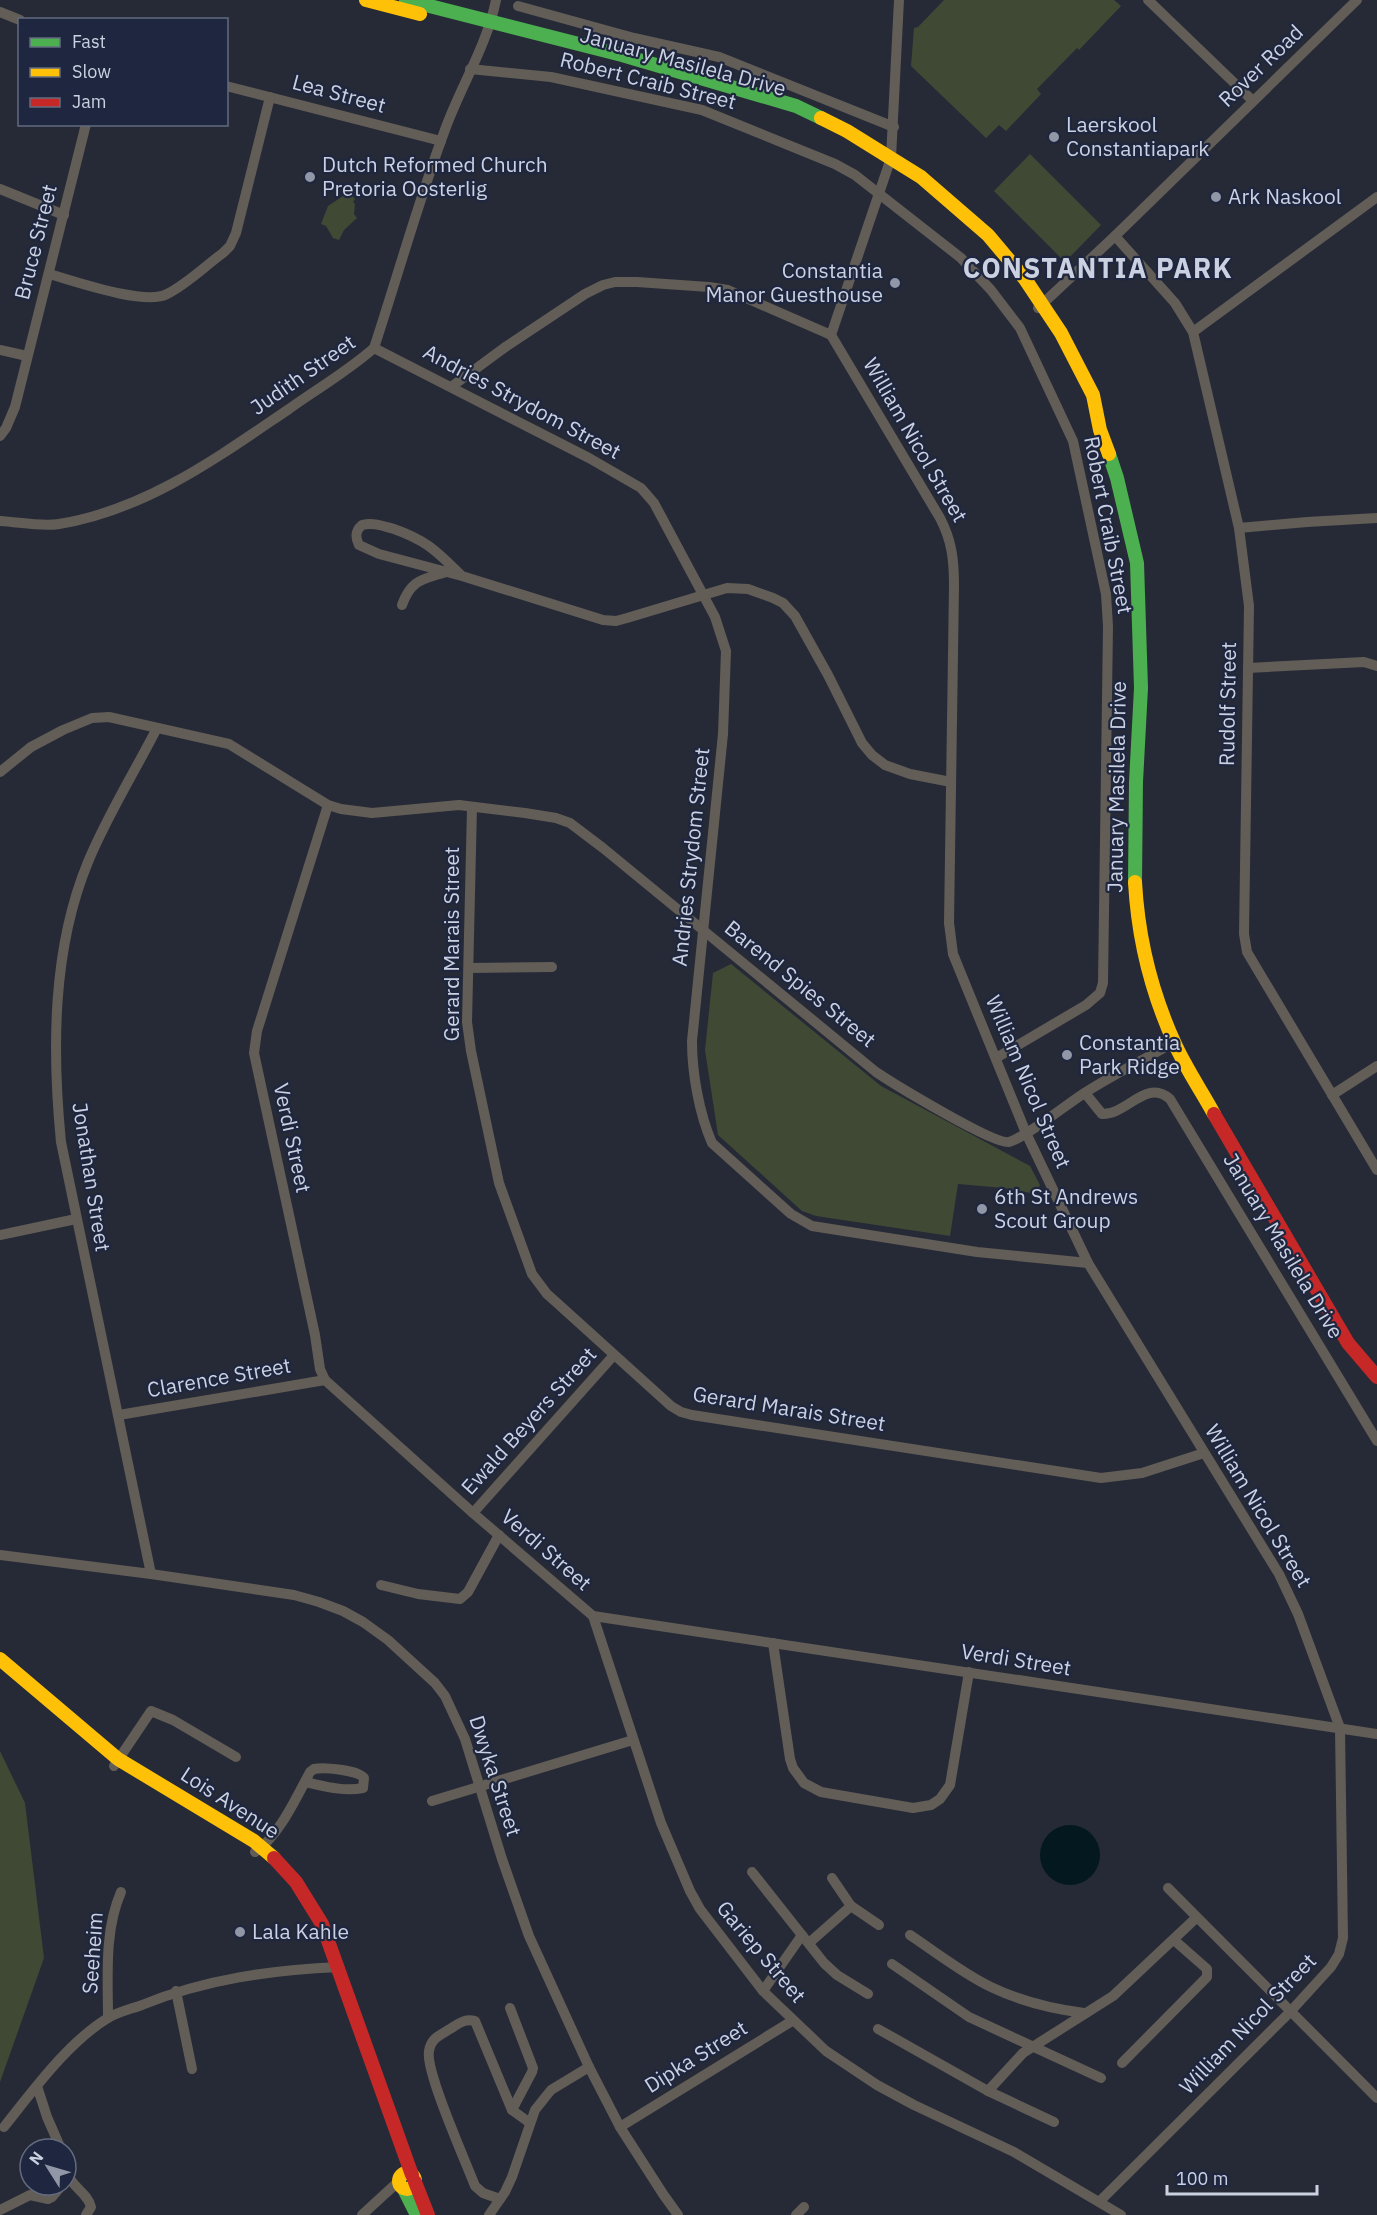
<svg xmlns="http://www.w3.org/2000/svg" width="1377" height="2215" viewBox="0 0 1377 2215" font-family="'IBM Plex Sans',sans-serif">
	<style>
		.green { fill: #404934 }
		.water { fill: #03181f }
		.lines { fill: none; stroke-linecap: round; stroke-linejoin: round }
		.street { stroke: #625d56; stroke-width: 10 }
		.fast { stroke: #4caf50; stroke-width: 14 }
		.slow { stroke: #ffc107; stroke-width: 14 }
		.jam { stroke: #c62828; stroke-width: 14 }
		.poi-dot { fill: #9197a6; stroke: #1e273f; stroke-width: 2 }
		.labels { text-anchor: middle; stroke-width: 4.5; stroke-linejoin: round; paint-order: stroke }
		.street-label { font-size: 21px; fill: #cbd1e1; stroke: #1e273f }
		.poi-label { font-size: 21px; fill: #cbd1e1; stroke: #1e273f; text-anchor: start }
		.district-label { font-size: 27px; font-weight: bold; letter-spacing: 1.5px; fill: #cbd1e1; stroke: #1e273f }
	</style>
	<rect width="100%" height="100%" fill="#262a37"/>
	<g class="green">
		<path d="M944,0H1114L1121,6L1079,50L1077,48L1037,89L1041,94L1006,131L999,125L986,138L911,66L914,28L918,27Z"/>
		<path d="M1030,154L1101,225L1065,262L994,191Z"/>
		<path d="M349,192L355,199L353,202L355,204L354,214L357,218L344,230L339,240L333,238L326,226L321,224L328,206Z"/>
		<path d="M731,964L881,1086L1030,1166L1040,1185L1036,1194L1004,1188L958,1184L950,1236L816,1216L802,1211L718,1135L705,1050L713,973Z"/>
		<path d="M0,1751L25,1803L44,1958L0,2082Z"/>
	</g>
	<circle class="water" cx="1070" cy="1855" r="30"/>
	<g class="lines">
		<g class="street">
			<path d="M1148,0L1253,101"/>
			<path d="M518,6L634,38L719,57L894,127"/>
			<path d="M0,12L20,20"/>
			<path d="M470,69L551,77L702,110L835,164L855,175L961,258L991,290L1020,328L1073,441L1106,594L1108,626L1103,983L1100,993L1086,1005L996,1058"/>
			<path d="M226,86L441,141"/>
			<path d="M0,189L64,215"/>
			<path d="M1115,236L1175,303L1193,332L1239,528L1249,606L1244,934L1247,952L1377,1170"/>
			<path d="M49,274C74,281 145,306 167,294C187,284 205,266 223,253L230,246L236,233L270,97"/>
			<path d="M1038,308L1115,236L1357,0"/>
			<path d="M1193,332L1377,197"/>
			<path d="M831,335L891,158L899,0"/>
			<path d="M374,348L589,458L641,488L654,503L715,617L726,651L723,734L692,1041C692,1073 699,1113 712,1143L791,1214L812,1226L977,1252L1088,1263"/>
			<path d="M0,350L27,356"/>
			<path d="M451,387L504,348L585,294L603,285L615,282H637L709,287L728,290L831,335L940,518C952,541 954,560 954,586L949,923L953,954L1026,1133L1088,1263L1279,1574L1298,1614L1340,1728L1343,1938L1339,1954L1331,1967L1290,2012L1100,2201"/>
			<path d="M0,436L6,428L15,407L86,124"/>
			<path d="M0,521C19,522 41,527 59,524C146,510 218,457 289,409C317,389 348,371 374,348C398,275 419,199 446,127C462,84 487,45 496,0"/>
			<path d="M1239,528L1307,522L1377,518"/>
			<path d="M462,576C437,552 428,541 394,529C383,526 373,522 362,525C355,531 355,537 359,545L379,554L462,576L603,620L616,621L627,618L727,588L748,589L773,598L783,603L795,616L828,675L862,743L872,755L885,765L910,774L951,782"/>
			<path d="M402,605C411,580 421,580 446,572"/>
			<path d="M1248,668L1364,662L1377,666"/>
			<path d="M0,772L31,747L63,730L92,718L109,717L229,744L328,805L341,809L372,813L459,805L525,813L556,818L570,823L603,848L876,1072C894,1084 994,1145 1009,1142C1026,1137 1066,1105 1083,1094C1112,1075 1144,1060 1174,1042"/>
			<path d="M328,805L257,1031L254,1053L315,1335L320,1369L325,1380L473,1513L593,1616L1377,1734"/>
			<path d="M472,807L467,1022L471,1051L499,1183L532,1274L547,1294L556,1302L671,1406L681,1412L692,1415L1101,1478L1142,1473L1204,1453"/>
			<path d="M469,968L552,967"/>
			<path d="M1085,1093L1102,1114C1127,1115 1146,1078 1170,1099L1377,1441"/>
			<path d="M1332,1095L1377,1066"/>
			<path d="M0,1235L76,1219"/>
			<path d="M119,1415L325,1380"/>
			<path d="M473,1513L614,1355"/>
			<path d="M0,1555L151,1574L294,1595L319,1602L343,1611L363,1622L388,1640L435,1683L445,1696L465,1739L502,1859L529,1936L589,2067L620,2127L663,2194L678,2215"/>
			<path d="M151,1574L61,1142C52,1050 52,949 88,862C107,816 134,773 157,728"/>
			<path d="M381,1585L418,1594L460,1599L468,1592L499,1535"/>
			<path d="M593,1616L661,1823L690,1891L700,1909L763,1991L826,2051L877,2085L914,2105L1014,2152L1121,2215"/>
			<path d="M773,1643L790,1759L793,1768L804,1783L821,1792L913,1808L931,1805L940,1799L950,1785L969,1672"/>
			<path d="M114,1766L151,1711L173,1720L236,1757"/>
			<path d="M432,1801L633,1740"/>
			<path d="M255,1852C279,1836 296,1798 310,1772L314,1769C324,1767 358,1770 364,1778L363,1788C343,1792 324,1786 305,1782"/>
			<path d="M752,1872L824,1963L837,1975L868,1994"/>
			<path d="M832,1878L851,1906"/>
			<path d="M1168,1888L1377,2098"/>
			<path d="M910,1935C934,1951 965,1975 991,1987C1020,2001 1053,2009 1084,2013"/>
			<path d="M809,1943L851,1906L879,1925"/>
			<path d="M892,1964L969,2017L1101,2078"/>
			<path d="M176,1991L192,2069"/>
			<path d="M763,1991L802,1935"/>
			<path d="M510,2008L533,2068L532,2072L512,2110"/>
			<path d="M108,2018C108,1977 104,1931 121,1892"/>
			<path d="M878,2029L988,2091L1023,2053L1113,1996L1196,1918"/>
			<path d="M1122,2063L1207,1977V1969L1174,1940"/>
			<path d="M37,2086L47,2117L61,2149"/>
			<path d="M988,2091L1054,2122"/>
			<path d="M4,2127C32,2092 68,2042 108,2018C118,2012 131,2009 142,2005C205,1979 272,1970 339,1967"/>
			<path d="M620,2127L792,2021"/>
			<path d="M66,2171C71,2187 88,2193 91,2207L86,2215"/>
			<path d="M500,2199L483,2193L475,2186C466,2162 425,2071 429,2051C431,2038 440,2035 450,2029C458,2024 465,2018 475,2021L512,2110L530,2123"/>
			<path d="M0,2210L30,2195L48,2199L52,2197L62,2185"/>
			<path d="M362,2215L399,2181"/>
			<path d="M489,2215L505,2192L512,2177L535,2110L551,2090L589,2067"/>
			<path d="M796,2215L804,2207"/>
		</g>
		<g class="fast">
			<path d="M406,0L622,55L796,106L821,118"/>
			<path d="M1109,454L1117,478L1137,563L1141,688L1136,782L1135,882"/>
			<path d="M404,2189L417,2215"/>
		</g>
		<g class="slow">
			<path d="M366,0L420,14"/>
			<path d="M821,118L847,131L921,177L988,235L1025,279L1061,333L1093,395L1100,430L1109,454"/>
			<path d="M1135,882C1138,937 1151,991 1174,1042C1185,1067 1201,1090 1214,1114"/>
			<path d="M0,1659L118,1759L254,1841L274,1858"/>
			<circle cx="407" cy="2181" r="8"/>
		</g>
		<g class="jam">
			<path d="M1214,1114L1348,1343L1377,1377"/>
			<path d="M274,1858L296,1882L322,1924L412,2175"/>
			<path d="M415,2182L428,2215"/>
		</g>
	</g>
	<g class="poi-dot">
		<circle cx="1054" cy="137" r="6"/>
		<circle cx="310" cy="177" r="6"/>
		<circle cx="1216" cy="197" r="6"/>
		<circle cx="895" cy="283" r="6"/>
		<circle cx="1067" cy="1055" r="6"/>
		<circle cx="982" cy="1209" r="6"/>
		<circle cx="240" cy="1932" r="6"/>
	</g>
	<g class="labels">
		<g class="street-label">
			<text transform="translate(683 62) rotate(15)" y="7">January Masilela Drive</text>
			<text transform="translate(1261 66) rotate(-44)" y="7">Rover Road</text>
			<text transform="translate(648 81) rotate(14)" y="7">Robert Craib Street</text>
			<text transform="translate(339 94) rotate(15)" y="7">Lea Street</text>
			<text transform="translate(36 242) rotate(-76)" y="7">Bruce Street</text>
			<text transform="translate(303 375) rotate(-35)" y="7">Judith Street</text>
			<text transform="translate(522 402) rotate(28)" y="7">Andries Strydom Street</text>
			<text transform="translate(915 440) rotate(60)" y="7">William Nicol Street</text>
			<text transform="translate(1108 525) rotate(79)" y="7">Robert Craib Street</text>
			<text transform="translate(1228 704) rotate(-89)" y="7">Rudolf Street</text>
			<text transform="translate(1117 787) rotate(-89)" y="7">January Masilela Drive</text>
			<text transform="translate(691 857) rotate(-84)" y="7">Andries Strydom Street</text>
			<text transform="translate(452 944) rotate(-90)" y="7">Gerard Marais Street</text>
			<text transform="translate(800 984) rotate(39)" y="7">Barend Spies Street</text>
			<text transform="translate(1028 1082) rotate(67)" y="7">William Nicol Street</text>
			<text transform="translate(292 1138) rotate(78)" y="7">Verdi Street</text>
			<text transform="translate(91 1177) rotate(81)" y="7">Jonathan Street</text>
			<text transform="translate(1283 1246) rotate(59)" y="7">January Masilela Drive</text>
			<text transform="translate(219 1378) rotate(-10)" y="7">Clarence Street</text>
			<text transform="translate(789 1409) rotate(9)" y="7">Gerard Marais Street</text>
			<text transform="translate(529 1421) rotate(-48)" y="7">Ewald Beyers Street</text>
			<text transform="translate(1258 1506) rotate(59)" y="7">William Nicol Street</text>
			<text transform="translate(546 1550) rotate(41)" y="7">Verdi Street</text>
			<text transform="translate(1016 1660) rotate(9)" y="7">Verdi Street</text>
			<text transform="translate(495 1776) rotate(72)" y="7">Dwyka Street</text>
			<text transform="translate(230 1803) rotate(33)" y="7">Lois Avenue</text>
			<text transform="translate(761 1952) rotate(50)" y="7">Gariep Street</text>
			<text transform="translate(93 1953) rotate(-86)" y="7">Seeheim</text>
			<text transform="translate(1248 2024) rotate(-46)" y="7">William Nicol Street</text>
			<text transform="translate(696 2057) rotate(-32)" y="7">Dipka Street</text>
		</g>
		<g class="poi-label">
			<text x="1066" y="132">Laerskool<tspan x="1066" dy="24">Constantiapark</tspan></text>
			<text x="322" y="172">Dutch Reformed Church<tspan x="322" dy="24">Pretoria Oosterlig</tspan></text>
			<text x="1228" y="204">Ark Naskool</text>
			<text x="883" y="278" text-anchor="end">Constantia<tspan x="883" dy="24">Manor Guesthouse</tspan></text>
			<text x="1079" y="1050">Constantia<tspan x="1079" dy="24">Park Ridge</tspan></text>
			<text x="994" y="1204">6th St Andrews<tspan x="994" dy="24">Scout Group</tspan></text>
			<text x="252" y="1939">Lala Kahle</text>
		</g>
		<g class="district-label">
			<text x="1098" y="278">CONSTANTIA PARK</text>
		</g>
	</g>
	<rect x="18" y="18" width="210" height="108" fill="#1e273f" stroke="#636b80" stroke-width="1.5"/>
	<rect x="30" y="38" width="30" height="9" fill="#4caf50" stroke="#636b80" stroke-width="1.5"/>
	<text x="72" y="48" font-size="18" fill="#cbd1e1">Fast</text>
	<rect x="30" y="68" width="30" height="9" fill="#ffc107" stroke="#636b80" stroke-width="1.5"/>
	<text x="72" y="78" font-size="18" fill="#cbd1e1">Slow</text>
	<rect x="30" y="98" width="30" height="9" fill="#c62828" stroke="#636b80" stroke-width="1.5"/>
	<text x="72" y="108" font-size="18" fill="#cbd1e1">Jam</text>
	<g transform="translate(48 2167) rotate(307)"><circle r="28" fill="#1e273f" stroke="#636b80" stroke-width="1.5"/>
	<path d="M0-4.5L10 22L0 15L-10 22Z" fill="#9197a6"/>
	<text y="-9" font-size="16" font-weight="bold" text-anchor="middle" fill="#cbd1e1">N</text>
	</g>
	<path d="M1167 2185v9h150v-9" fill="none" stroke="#cbd1e1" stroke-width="3"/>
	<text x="1176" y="2185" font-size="18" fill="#cbd1e1" stroke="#1e273f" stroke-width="4.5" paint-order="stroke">100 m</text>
</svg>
